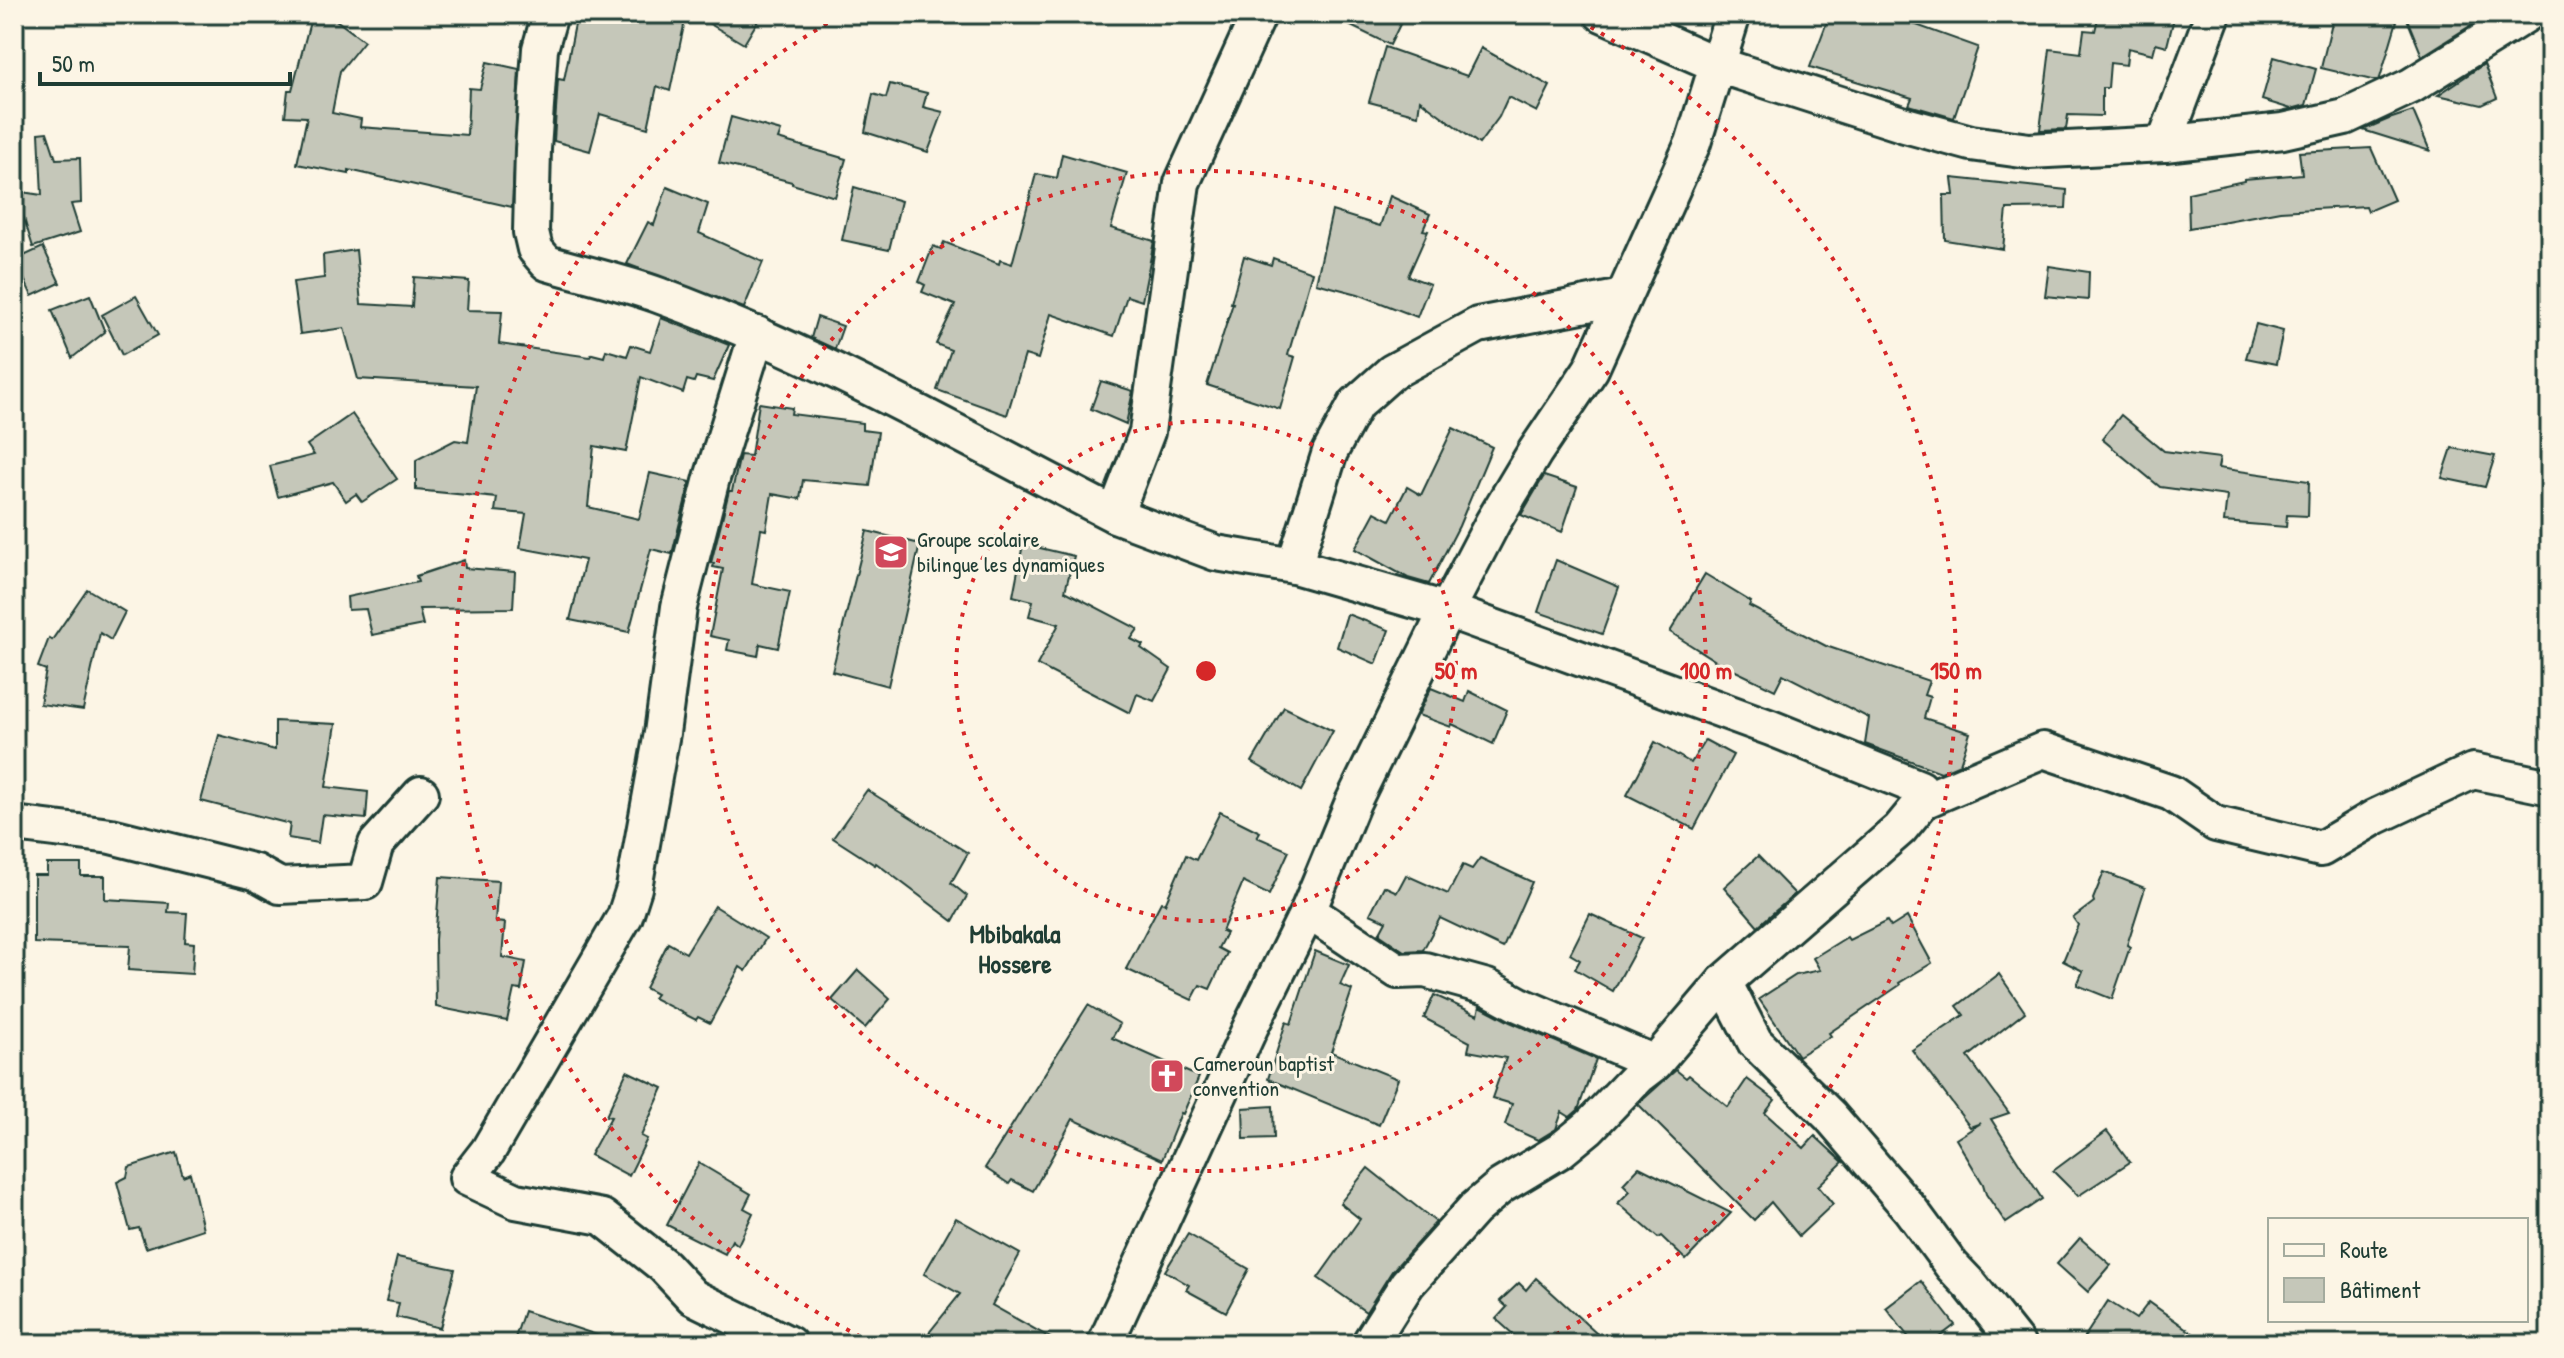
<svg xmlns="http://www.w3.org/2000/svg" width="2564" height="1358" viewBox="0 0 2564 1358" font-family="'Patrick Hand',sans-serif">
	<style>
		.building { fill: #c5c7b9; stroke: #1f3d34; stroke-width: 2 }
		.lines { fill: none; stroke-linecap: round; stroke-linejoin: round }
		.minor-casing { stroke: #1f3d34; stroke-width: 40 }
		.minor { stroke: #fcf5e5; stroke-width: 34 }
		.ring { fill: none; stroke: #d62828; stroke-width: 4; stroke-dasharray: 4 8 }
		.labels { text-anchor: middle; stroke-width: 6; stroke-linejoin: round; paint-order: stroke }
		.poi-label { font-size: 22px; fill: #1f3d34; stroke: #fcf5e5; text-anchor: start }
		.quarter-label { font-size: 26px; font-weight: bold; fill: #1f3d34; stroke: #fcf5e5 }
		.centre { fill: #d62828; stroke: #fcf5e5; stroke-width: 4 }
		.ring-label { font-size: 24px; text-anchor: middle; font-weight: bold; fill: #d62828; stroke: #fcf5e5; stroke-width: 6; stroke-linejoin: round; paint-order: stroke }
	</style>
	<rect width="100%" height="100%" fill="#fcf5e5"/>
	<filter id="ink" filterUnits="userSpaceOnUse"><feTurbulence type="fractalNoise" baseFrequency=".0125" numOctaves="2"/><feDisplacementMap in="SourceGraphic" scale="16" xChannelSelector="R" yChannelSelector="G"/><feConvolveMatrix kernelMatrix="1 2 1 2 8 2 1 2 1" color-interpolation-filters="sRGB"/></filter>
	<g filter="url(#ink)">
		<g class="building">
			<path d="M312,14H328L364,41L340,71L332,113L361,119L360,127L467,135L469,88L480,89L487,62L519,69L512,207L349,170V174L297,164L307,117L285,116L288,90H292Z"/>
			<path d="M577,14H664L685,21L670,91L657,86L648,128L600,114L590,151L554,141L558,79L564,80Z"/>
			<path d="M693,14H762L744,44Z"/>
			<path d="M1326,14H1405L1390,45Z"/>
			<path d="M1830,14H1902L1905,21L1978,47L1954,118L1909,105L1912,98L1810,67Z"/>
			<path d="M2099,14H2175L2167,46L2156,43L2153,54L2128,48L2126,65L2110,63L2108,88H2102V116L2068,115L2066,129L2040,130L2050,49L2081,53L2084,30L2095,31Z"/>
			<path d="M2334,14H2399L2380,78L2376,81L2321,68Z"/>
			<path d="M2405,14H2489L2422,56Z"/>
			<path d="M1385,47L1467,76L1481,48L1550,86L1537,112L1508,97L1499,117L1479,144L1420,100L1418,115L1369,102Z"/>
			<path d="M2274,57L2316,69L2306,105L2291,109L2262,100Z"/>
			<path d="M2484,64L2497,98L2482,105L2438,95Z"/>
			<path d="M890,84L927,93L923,107L943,112L928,152L865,132L873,94L886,98Z"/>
			<path d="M2413,111L2430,151L2363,130L2389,119Z"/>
			<path d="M731,117L781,131L778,139L846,159L835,197L792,184V182L719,163Z"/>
			<path d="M47,132L56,159L80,158L81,203L71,204L80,232L33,247L15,191L42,195L39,133Z"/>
			<path d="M2371,148L2394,200L2368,211L2366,206L2280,211L2189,228L2188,193L2244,181V179L2302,174L2299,152Z"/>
			<path d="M1062,154L1127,173L1111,228L1154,241L1142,301L1127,296L1114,336L1051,314L1038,359L1025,355L1007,415L937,390L951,350L936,344L955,305L922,292L925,285L919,282L933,246L941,249L944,242L999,264L1000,260L1012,264L1036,174L1057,178Z"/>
			<path d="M1952,178L2067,190L2066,208L2007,209L2003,249L1945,240L1944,195H1954Z"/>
			<path d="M667,187L708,204L699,233L763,262L744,308L627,264L648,222L654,225Z"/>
			<path d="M854,187L901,201L889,250L842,240Z"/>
			<path d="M1390,196L1430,214L1423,230L1428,231L1408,276L1430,284L1417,317L1358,294L1316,283L1332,211L1380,226Z"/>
			<path d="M43,247L60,283L32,296L15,260Z"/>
			<path d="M356,250L361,304L412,307L414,277L469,281L467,310L502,311L499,344L590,357L592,354L604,357L606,350L627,356L631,345L650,351L661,318L729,345L713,381L696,377L694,382L687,380L683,393L641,377L626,452L594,446L588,507L639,519L650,473L690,482L672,554L651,549L629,632L570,620L585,560L520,548L526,514L495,511L497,498L416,490V460L455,440L468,442L476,386L358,379L344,328L300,334L293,282L324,278L323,255Z"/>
			<path d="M1244,256L1271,265L1273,258L1312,272L1288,355L1295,357L1280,409L1207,385L1233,303H1231Z"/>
			<path d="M2049,266L2089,272L2088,300L2045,296Z"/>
			<path d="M90,295L105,332L72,358L52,310Z"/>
			<path d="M136,296L158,335L122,355L102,315Z"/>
			<path d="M817,317L843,326L835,349L811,338Z"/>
			<path d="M2256,324L2283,331L2276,364L2246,358Z"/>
			<path d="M1101,381L1133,391L1126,424L1091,409Z"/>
			<path d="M759,403L792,408L791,414L862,423V430L878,432L870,486L803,480L800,499L772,494L766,530L761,529L752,584L790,592L778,648L760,644L758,656L727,650L729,640L710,636L723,569L713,567L714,564L711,563L729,491H732L740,455L751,456Z"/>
			<path d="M352,414L397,479L362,502L356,494L346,501L333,482L278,497L270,466L314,455L307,445Z"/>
			<path d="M2121,415L2164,451L2220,458L2218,468L2309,481L2308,516L2287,515L2286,527L2224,522L2227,496L2160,487L2102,439Z"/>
			<path d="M1453,428L1492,447L1459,526L1429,584L1408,578L1355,549L1375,512L1390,520L1407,487L1421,495Z"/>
			<path d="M2452,448L2495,456L2485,487L2442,478Z"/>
			<path d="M1544,476L1577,487L1562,532L1521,515Z"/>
			<path d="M867,531L920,544L888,686L832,671Z"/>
			<path d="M1023,544L1074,556L1065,591L1138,629L1131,639L1143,645L1141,648L1171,669L1154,701L1137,694L1130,713L1037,665L1059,624L1029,616L1033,601L1013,596Z"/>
			<path d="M464,560L465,568L515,572L513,608L419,609L423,625L372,635L366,609L348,610L347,597L418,582L416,576Z"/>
			<path d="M1556,560L1619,587L1602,634L1538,612Z"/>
			<path d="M1705,574L1751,602L1749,606L1826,646L1929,681L1924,695L1930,697L1924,718L1970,733L1960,764L1941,772L1865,744L1869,718L1783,674L1775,690L1719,663L1670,632Z"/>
			<path d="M87,589L125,612L111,640L100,633L83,710L40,704L46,670L38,667L49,638L52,640Z"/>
			<path d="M1347,614L1389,630L1376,664L1337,647Z"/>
			<path d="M1431,688L1465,702L1469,691L1507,710L1493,744L1452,724L1451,727L1418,715Z"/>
			<path d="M1284,707L1333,731L1301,791L1252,762Z"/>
			<path d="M275,721L336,724L326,787L368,792L366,819L322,815L318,843L288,838L290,824L201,801L219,735L275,750Z"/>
			<path d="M1705,740L1733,755L1694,829L1627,795L1655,742L1691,763Z"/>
			<path d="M867,790L968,853L951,883L967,896L953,921L876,863L875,865L833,838Z"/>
			<path d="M1220,812L1260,832L1257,837L1289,851L1269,895L1243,882L1222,931L1226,933L1218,948L1227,953L1210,989L1200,985L1192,1000L1126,969L1161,902L1165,904L1186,855L1196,860Z"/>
			<path d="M1758,856L1795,894L1758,926L1724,887Z"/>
			<path d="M1480,858L1532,882L1503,948L1440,918L1423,950L1404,951L1379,934L1386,921L1370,914L1384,886L1397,892L1406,875L1448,894L1463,865L1472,869Z"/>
			<path d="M47,864H81V876H105V899L169,903L168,912L187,913L185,942L194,943L192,974L128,970L130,946L34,943V875H47Z"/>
			<path d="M2104,872L2145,888L2127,945L2130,947L2112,999L2077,985L2083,971L2063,961L2078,925L2073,918L2094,902L2093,899Z"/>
			<path d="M440,877L498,881L495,922L505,923L502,957L526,962L521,990L514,989L507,1021L436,1007L435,940Z"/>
			<path d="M715,906L766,938L746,971L740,967L710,1023L698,1017L696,1020L653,998L656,994L645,988L668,943L686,953Z"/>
			<path d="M1590,914L1642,938L1613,991L1575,969L1580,960L1570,954Z"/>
			<path d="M1907,917L1932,963L1899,983L1900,985L1829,1033L1831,1036L1798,1056L1759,999L1796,975L1820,970L1813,958L1847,937L1849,940L1887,921L1891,927Z"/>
			<path d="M1315,951L1349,965L1340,985L1352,990L1331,1052L1398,1079L1379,1125L1268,1079L1286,1022L1291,1024Z"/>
			<path d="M858,970L890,999L865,1028L832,1000Z"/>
			<path d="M1999,974L2025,1012L1968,1057L2009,1113L1991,1119L2042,1199L2006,1223L1986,1194L1983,1184L1956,1139L1981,1123L1970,1127L1912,1050L1964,1015L1957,1006Z"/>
			<path d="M1434,995L1478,1015L1480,1006L1510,1022L1596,1059L1578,1110L1570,1117L1562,1112L1556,1129L1538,1140L1505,1125L1512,1104L1492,1098L1506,1058L1468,1051L1470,1042L1424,1018Z"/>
			<path d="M1088,1005L1120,1024L1112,1038L1199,1077L1183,1114L1181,1113L1162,1160L1073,1119L1033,1191L1012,1180L1009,1184L985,1168Z"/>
			<path d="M1676,1070L1686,1078L1689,1075L1728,1107L1747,1079L1775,1100L1765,1113L1804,1148L1815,1136L1843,1162L1818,1186L1833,1204L1799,1236L1771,1202L1754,1220L1638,1104Z"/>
			<path d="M627,1071L663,1088L641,1136L647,1139L629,1176L590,1155L611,1117L606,1116Z"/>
			<path d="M1273,1106L1274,1138L1244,1139L1243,1108Z"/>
			<path d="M2107,1131L2130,1162L2078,1196L2053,1171Z"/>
			<path d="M176,1152L183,1176L190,1173L203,1229L146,1248L139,1228L130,1230L117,1182L127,1177L129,1167Z"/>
			<path d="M699,1163L751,1194L744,1208L753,1213L738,1245L732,1240L725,1254L667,1225Z"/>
			<path d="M1639,1167L1731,1213L1686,1260L1661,1236L1658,1238L1618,1203L1630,1191L1623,1184Z"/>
			<path d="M1368,1168L1436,1222L1392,1271L1366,1312L1318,1278L1360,1219L1340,1203Z"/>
			<path d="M956,1218L1020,1254L992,1305L1061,1344H920L960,1294L924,1274Z"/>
			<path d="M1188,1234L1249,1269L1226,1312L1186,1290L1189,1285L1165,1271Z"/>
			<path d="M2080,1238L2111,1265L2088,1292L2057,1264Z"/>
			<path d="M397,1257L455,1269L440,1328L396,1317L399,1303L386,1301Z"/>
			<path d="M1536,1278L1608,1344H1524L1496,1319L1507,1307L1500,1301L1519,1283L1526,1290Z"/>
			<path d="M1921,1281L1955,1325L1930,1344H1914L1886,1308Z"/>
			<path d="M2108,1301L2136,1319L2149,1302L2208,1344H2080Z"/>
			<path d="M524,1311L609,1339L608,1344H513Z"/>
		</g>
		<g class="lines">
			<defs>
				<g id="minor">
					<path d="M550,14L540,49L533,149L531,232L535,249L547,263C584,274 622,282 658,295C817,353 965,438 1115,515L1216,553L1294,566L1447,610L1771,728L1920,788L1923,801L1900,829L1724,982L1655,1063L1638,1076L1589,1127L1561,1150L1501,1186L1474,1209L1407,1284L1369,1344"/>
					<path d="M1602,14L1718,65L1905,125L1971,143L2029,151L2164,144L2283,131L2345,117L2411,86L2527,14"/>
					<path d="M2164,144L2213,14"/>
					<path d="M757,334L712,478L679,607L662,733L634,888L625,916L488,1151L467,1178L516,1201L602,1217L664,1266L693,1297L789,1344"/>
					<path d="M1115,515L1147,432L1182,183L1259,14"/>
					<path d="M1294,566L1330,452L1356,404L1392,372L1478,325L1623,297"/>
					<path d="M1923,801L2043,750L2171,793L2216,824L2321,849L2375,817L2473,771L2550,787"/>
					<path d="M14,824L111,836L255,872L280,886L365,882L376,844L421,794"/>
					<path d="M1308,911L1398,971L1425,970L1487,987L1518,1004L1655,1063"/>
					<path d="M1724,982L1755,1042L1830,1116L1910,1209L1952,1266L1971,1286L2017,1344"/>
					<path d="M1105,1344L1251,1026L1308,911L1353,802L1447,610L1493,522L1535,452L1591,369L1693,143L1733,14"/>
				</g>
			</defs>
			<use href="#minor" class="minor-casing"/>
			<use href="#minor" class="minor"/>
		</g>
	</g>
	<g class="ring">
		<circle cx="1206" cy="671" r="250"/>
		<circle cx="1206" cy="671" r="500"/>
		<path d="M871 1342A750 750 0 0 1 842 15M1570 15A750 750 0 0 1 1541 1342"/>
	</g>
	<defs>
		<symbol id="school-square" viewBox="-11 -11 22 22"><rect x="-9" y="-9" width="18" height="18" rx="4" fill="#d1495b" stroke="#fcf5e5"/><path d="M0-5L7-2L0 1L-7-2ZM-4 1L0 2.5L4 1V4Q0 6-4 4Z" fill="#fff"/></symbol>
		<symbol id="church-square" viewBox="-11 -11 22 22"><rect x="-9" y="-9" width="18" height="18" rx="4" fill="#d1495b" stroke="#fcf5e5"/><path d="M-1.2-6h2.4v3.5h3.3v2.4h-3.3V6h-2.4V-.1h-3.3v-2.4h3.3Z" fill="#fff"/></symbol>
	</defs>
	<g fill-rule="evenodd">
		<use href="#school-square" x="871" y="532" width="40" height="40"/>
		<use href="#church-square" x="1147" y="1056" width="40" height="40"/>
	</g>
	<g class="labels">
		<g class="poi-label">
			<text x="917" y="547">Groupe scolaire<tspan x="917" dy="25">bilingue les dynamiques</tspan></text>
			<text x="1193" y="1071">Cameroun baptist<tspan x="1193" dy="25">convention</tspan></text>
		</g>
		<g class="quarter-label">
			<text x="1015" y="943">Mbibakala<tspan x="1015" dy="30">Hossere</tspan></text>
		</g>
	</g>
	<circle cx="1206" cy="671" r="12" class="centre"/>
	<g class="ring-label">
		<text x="1456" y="679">50 m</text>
		<text x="1706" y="679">100 m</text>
		<text x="1956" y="679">150 m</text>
	</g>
	<rect width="2564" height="1358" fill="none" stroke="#fcf5e5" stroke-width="48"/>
	<rect x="24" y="24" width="2516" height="1310" fill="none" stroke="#1f3d34" stroke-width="3" filter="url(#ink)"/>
	<rect x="2268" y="1218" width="260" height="104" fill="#fcf5e5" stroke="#a4ab9e" stroke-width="2"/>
	<rect x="2284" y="1244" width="40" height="12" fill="#fcf5e5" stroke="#a4ab9e" stroke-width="2"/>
	<text x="2340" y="1258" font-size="24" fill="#1f3d34">Route</text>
	<rect x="2284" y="1278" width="40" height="24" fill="#c5c7b9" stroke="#a4ab9e" stroke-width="2"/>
	<text x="2340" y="1298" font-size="24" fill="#1f3d34">Bâtiment</text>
	<path d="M40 72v12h250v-12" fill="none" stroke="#1f3d34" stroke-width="4"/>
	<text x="52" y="72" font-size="24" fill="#1f3d34" stroke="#fcf5e5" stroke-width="6" paint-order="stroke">50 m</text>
</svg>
